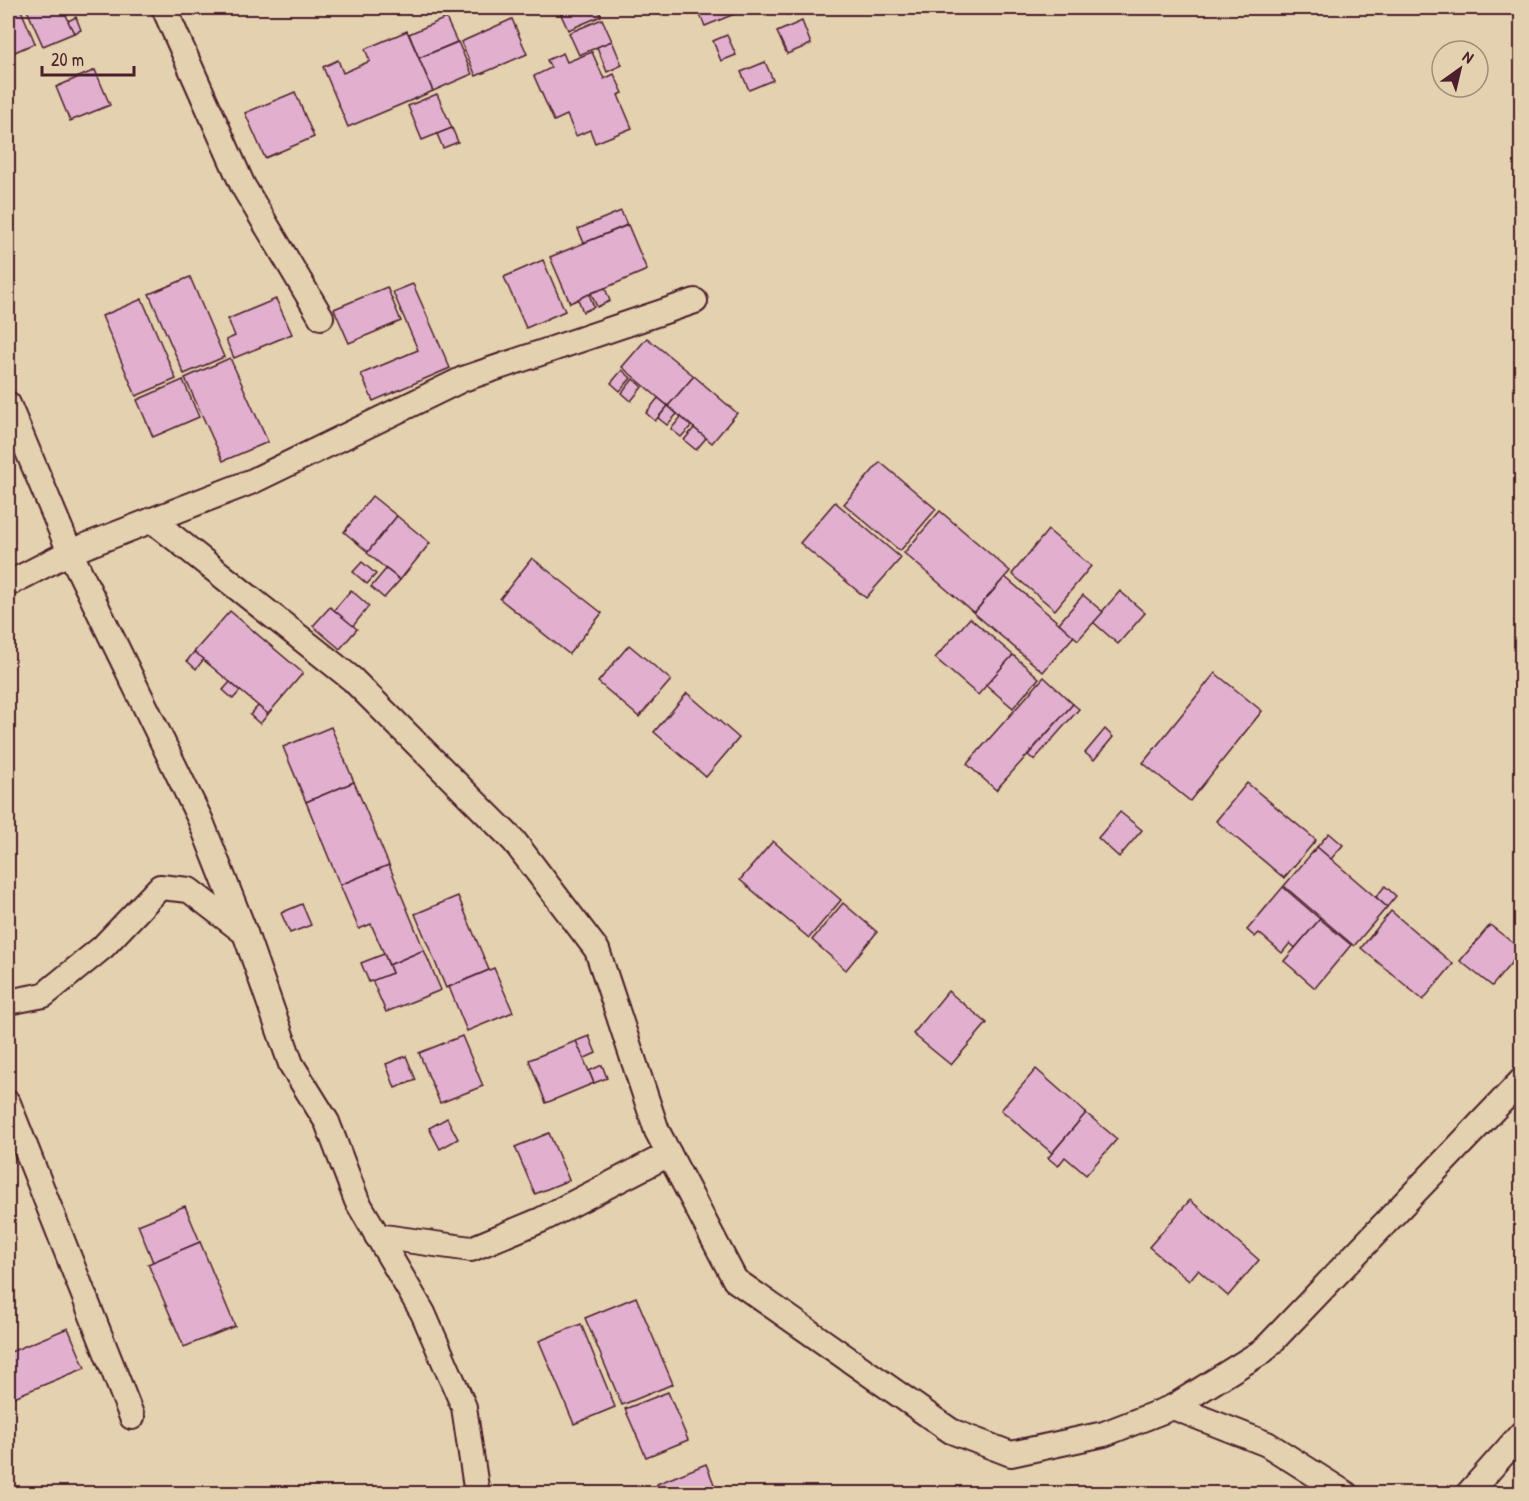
<svg xmlns="http://www.w3.org/2000/svg" width="1529" height="1501" viewBox="0 0 1529 1501" font-family="'Patrick Hand',sans-serif">
	<style>
		.building { fill: #e1b0cf; stroke: #4a1f2b; stroke-width: 1.5 }
		.lines { fill: none; stroke-linecap: round; stroke-linejoin: round }
		.minor-casing { stroke: #4a1f2b; stroke-width: 28 }
		.minor { stroke: #e4d1af; stroke-width: 24 }
	</style>
	<rect width="100%" height="100%" fill="#e4d1af"/>
	<filter id="ink" filterUnits="userSpaceOnUse"><feTurbulence type="fractalNoise" baseFrequency=".0167" numOctaves="2"/><feDisplacementMap in="SourceGraphic" scale="12" xChannelSelector="R" yChannelSelector="G"/><feConvolveMatrix kernelMatrix="1 2 1 2 8 2 1 2 1" color-interpolation-filters="sRGB"/></filter>
	<g filter="url(#ink)">
		<g class="building">
			<path d="M8,8H20L35,43L8,55Z"/>
			<path d="M26,8H63L74,33L43,46Z"/>
			<path d="M63,8H72L74,11L66,15Z"/>
			<path d="M558,8H598L601,16L568,30Z"/>
			<path d="M697,8H749L705,26Z"/>
			<path d="M783,8H801L786,15Z"/>
			<path d="M76,17L81,30L74,33L68,21Z"/>
			<path d="M446,18L457,42L419,58L409,34Z"/>
			<path d="M512,19L527,54L476,76L461,42Z"/>
			<path d="M602,19L612,41L579,55L569,33Z"/>
			<path d="M802,21L811,44L787,54L777,32Z"/>
			<path d="M407,31L433,91L348,127L323,67L338,60L343,73L370,61L365,49Z"/>
			<path d="M727,35L736,55L721,61L713,41Z"/>
			<path d="M612,41L622,65L607,72L597,47Z"/>
			<path d="M458,42L472,74L433,91L419,58Z"/>
			<path d="M592,52L604,79L614,74L623,93L618,95L632,128L595,143L590,130L576,136L567,115L554,121L534,76L551,68L547,60L563,53L567,62Z"/>
			<path d="M765,62L773,80L749,90L741,72Z"/>
			<path d="M95,70L110,105L70,121L56,87Z"/>
			<path d="M295,92L314,137L265,158L245,113Z"/>
			<path d="M437,94L452,128L422,140L408,106Z"/>
			<path d="M452,128L458,142L443,148L437,134Z"/>
			<path d="M621,211L627,225L584,243L578,229Z"/>
			<path d="M628,225L647,270L570,303L550,257Z"/>
			<path d="M543,260L565,311L526,328L504,277Z"/>
			<path d="M190,277L224,357L184,374L149,294Z"/>
			<path d="M413,284L450,368L373,401L361,374L418,350L393,292Z"/>
			<path d="M387,287L401,321L349,343L334,309Z"/>
			<path d="M605,288L610,301L597,307L591,293Z"/>
			<path d="M589,294L594,307L583,312L578,299Z"/>
			<path d="M142,299L176,379L136,396L102,316Z"/>
			<path d="M276,299L292,334L234,358L226,340L235,336L228,319Z"/>
			<path d="M647,338L694,376L668,406L622,367Z"/>
			<path d="M230,358L268,442L223,461L185,378Z"/>
			<path d="M622,370L631,378L620,391L611,383Z"/>
			<path d="M694,376L737,413L712,443L668,406Z"/>
			<path d="M633,379L642,387L631,401L622,393Z"/>
			<path d="M183,380L199,417L153,437L137,400Z"/>
			<path d="M658,398L668,406L655,421L646,413Z"/>
			<path d="M668,406L677,414L667,425L658,418Z"/>
			<path d="M681,417L691,426L681,437L671,429Z"/>
			<path d="M694,428L706,438L696,450L684,440Z"/>
			<path d="M880,462L936,509L900,551L844,504Z"/>
			<path d="M372,496L397,516L368,552L344,532Z"/>
			<path d="M835,502L901,558L866,598L800,543Z"/>
			<path d="M940,511L1010,571L974,613L904,553Z"/>
			<path d="M397,516L430,543L400,580L367,553Z"/>
			<path d="M1048,530L1091,566L1055,610L1012,574Z"/>
			<path d="M532,558L602,613L569,654L500,599Z"/>
			<path d="M362,562L376,574L367,584L353,572Z"/>
			<path d="M386,569L400,580L384,598L371,587Z"/>
			<path d="M1005,577L1074,636L1043,672L974,613Z"/>
			<path d="M351,590L369,606L353,626L334,610Z"/>
			<path d="M1120,591L1145,613L1118,644L1093,622Z"/>
			<path d="M1083,595L1103,612L1078,640L1059,623Z"/>
			<path d="M330,607L357,629L340,649L313,626Z"/>
			<path d="M230,611L303,673L268,714L194,652Z"/>
			<path d="M970,618L1013,655L978,695L935,658Z"/>
			<path d="M629,645L671,680L639,717L598,682Z"/>
			<path d="M194,652L204,659L196,669L187,661Z"/>
			<path d="M1013,655L1039,678L1013,708L986,685Z"/>
			<path d="M1215,673L1262,711L1190,801L1143,763Z"/>
			<path d="M1044,677L1073,704L996,790L967,764Z"/>
			<path d="M230,682L240,691L233,699L223,690Z"/>
			<path d="M687,693L739,738L706,777L654,732Z"/>
			<path d="M1073,704L1079,709L1034,760L1028,755Z"/>
			<path d="M258,706L268,714L260,724L250,715Z"/>
			<path d="M331,727L354,782L306,802L283,747Z"/>
			<path d="M1105,729L1113,737L1094,760L1085,753Z"/>
			<path d="M354,782L389,865L340,885L306,802Z"/>
			<path d="M1247,783L1316,840L1284,878L1216,821Z"/>
			<path d="M1120,812L1142,830L1119,857L1098,838Z"/>
			<path d="M1329,833L1343,845L1331,859L1317,847Z"/>
			<path d="M773,841L841,900L809,938L740,880Z"/>
			<path d="M1317,847L1387,907L1354,946L1284,886Z"/>
			<path d="M389,865L424,950L389,965L371,924L359,929L340,885Z"/>
			<path d="M1385,886L1396,896L1387,907L1376,897Z"/>
			<path d="M1283,887L1320,919L1295,948L1290,943L1282,953L1259,933L1255,937L1247,930Z"/>
			<path d="M458,896L489,970L446,988L415,914Z"/>
			<path d="M843,903L877,932L846,970L812,940Z"/>
			<path d="M302,904L311,925L290,933L281,913Z"/>
			<path d="M1391,911L1453,964L1423,1000L1361,948Z"/>
			<path d="M1320,919L1351,945L1315,988L1284,961Z"/>
			<path d="M1490,925L1522,950L1492,986L1460,961Z"/>
			<path d="M424,950L441,990L386,1012L372,980L392,973L389,965Z"/>
			<path d="M384,954L392,973L369,982L361,963Z"/>
			<path d="M494,968L513,1012L467,1031L449,987Z"/>
			<path d="M948,991L987,1023L951,1065L913,1034Z"/>
			<path d="M462,1036L483,1086L440,1103L419,1053Z"/>
			<path d="M589,1036L596,1053L583,1059L576,1041Z"/>
			<path d="M576,1041L594,1083L546,1103L529,1060Z"/>
			<path d="M406,1056L416,1080L395,1088L386,1064Z"/>
			<path d="M602,1065L607,1078L594,1083L589,1071Z"/>
			<path d="M1036,1069L1086,1113L1052,1153L1001,1110Z"/>
			<path d="M1086,1113L1117,1139L1086,1175L1065,1157L1058,1166L1048,1158Z"/>
			<path d="M447,1118L458,1139L440,1149L429,1128Z"/>
			<path d="M549,1133L569,1180L535,1194L515,1147Z"/>
			<path d="M1190,1200L1259,1260L1228,1296L1198,1270L1189,1281L1149,1247Z"/>
			<path d="M185,1206L200,1242L153,1262L138,1225Z"/>
			<path d="M200,1242L235,1326L184,1347L148,1264Z"/>
			<path d="M636,1297L673,1384L622,1405L585,1318Z"/>
			<path d="M581,1324L615,1407L574,1424L539,1341Z"/>
			<path d="M68,1328L85,1368L14,1397L8,1382V1353Z"/>
			<path d="M668,1392L688,1440L646,1457L625,1409Z"/>
			<path d="M706,1464L718,1494H661L657,1484Z"/>
		</g>
		<g class="lines">
			<defs>
				<g id="minor">
					<path d="M164,8L243,186L321,317"/>
					<path d="M8,404L70,552L200,819L245,933L291,1064L327,1122L357,1201L423,1313L464,1407L477,1494"/>
					<path d="M152,520L352,679L514,841L597,950L657,1131L735,1280L951,1431L1011,1454L1104,1434L1173,1407L1267,1444L1346,1494"/>
					<path d="M8,584L70,552L253,481L463,379L695,301"/>
					<path d="M8,1002L44,995L103,947L160,887L189,890L245,933"/>
					<path d="M8,1103L132,1417"/>
					<path d="M377,1236L471,1249L541,1220L669,1154"/>
					<path d="M1173,1407L1263,1351L1522,1080"/>
					<path d="M1468,1494L1522,1433"/>
				</g>
			</defs>
			<use href="#minor" class="minor-casing"/>
			<use href="#minor" class="minor"/>
		</g>
	</g>
	<rect width="1529" height="1501" fill="none" stroke="#e4d1af" stroke-width="30"/>
	<rect x="15" y="15" width="1499" height="1471" fill="none" stroke="#4a1f2b" stroke-width="2" filter="url(#ink)"/>
	<g transform="translate(1460 69) rotate(34)"><circle r="28" fill="#e4d1af" stroke="#a68a7a" stroke-width="1.5"/>
	<path d="M0-4.5L10 22L0 15L-10 22Z" fill="#4a1f2b"/>
	<text y="-9" font-size="16" font-weight="bold" text-anchor="middle" fill="#4a1f2b">N</text>
	</g>
	<path d="M42 66v9h92v-9" fill="none" stroke="#4a1f2b" stroke-width="3"/>
	<text x="51" y="66" font-size="18" fill="#4a1f2b" stroke="#e4d1af" stroke-width="4.5" paint-order="stroke">20 m</text>
</svg>
